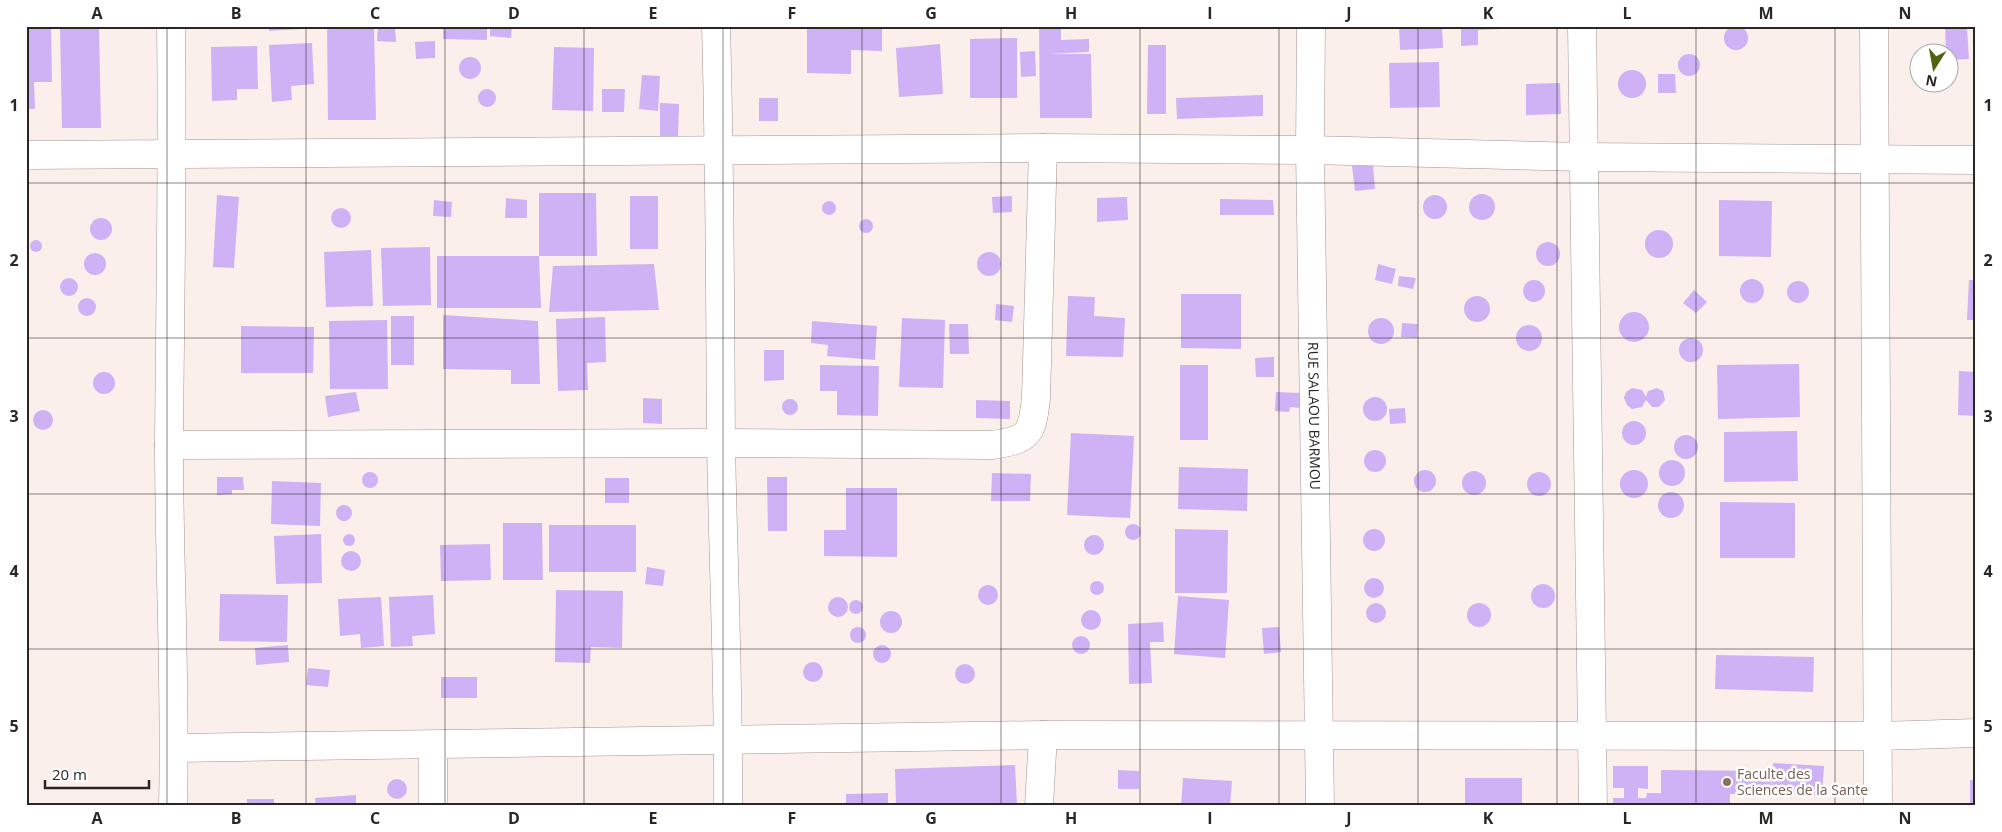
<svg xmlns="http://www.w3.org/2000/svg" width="2002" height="832" viewBox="0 0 2002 832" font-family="'Open Sans',sans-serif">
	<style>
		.building { fill: #cfb2f5 }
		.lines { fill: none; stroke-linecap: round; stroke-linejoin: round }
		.street-casing { stroke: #a19792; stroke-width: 29 }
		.secondary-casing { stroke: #a19792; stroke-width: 29 }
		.street { stroke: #fff; stroke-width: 28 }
		.secondary { stroke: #fff; stroke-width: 28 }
		.grid { fill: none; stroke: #2a2624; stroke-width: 1; stroke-opacity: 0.55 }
		.education-dot { fill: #8d6e63; stroke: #fff; stroke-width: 2 }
		.labels { text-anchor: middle; stroke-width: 5; stroke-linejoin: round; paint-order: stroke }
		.street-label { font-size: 14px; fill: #2a2624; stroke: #fff }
		.education-label { font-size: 14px; fill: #785e54; stroke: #fff; text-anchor: start }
		.neatline { fill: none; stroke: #2a2624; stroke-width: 2 }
		.grid-label { font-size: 16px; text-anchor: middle; font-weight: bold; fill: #2a2624 }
	</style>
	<rect width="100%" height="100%" fill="#faefea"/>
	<g class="building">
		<path d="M26,26H51L52,82H34L35,109H26Z"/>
		<path d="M60,26H99L101,128H62Z"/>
		<path d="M269,26H318V28L269,31Z"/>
		<path d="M327,26H374L376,120H328Z"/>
		<path d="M378,26H395L396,42L377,41Z"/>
		<path d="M443,26H487V40L443,39Z"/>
		<path d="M490,26H512L511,38L490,36Z"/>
		<path d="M807,26H882V51L851,50V74L807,73Z"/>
		<path d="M1039,26H1061V40L1089,39V52L1048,54H1091L1092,118H1040Z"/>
		<path d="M1399,26H1442L1443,48L1400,50Z"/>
		<path d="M1461,26H1502V29L1478,30V45L1461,46Z"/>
		<path d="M1945,26H1974L1967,29L1969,59L1950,60V52H1946Z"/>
		<circle cx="1736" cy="38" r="12"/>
		<path d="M1017,38V98H970V39Z"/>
		<path d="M435,41V58L416,59L415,42Z"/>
		<path d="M312,43L314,84L291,86L292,100L272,102L269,45Z"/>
		<path d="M940,44L943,94L899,97L896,48Z"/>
		<path d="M1148,45H1166V114H1147Z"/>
		<path d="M257,46L258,89H237V100L212,101L211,47Z"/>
		<path d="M554,47L594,48L593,111L552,110Z"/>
		<path d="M1035,51L1036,76L1021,77L1020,52Z"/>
		<circle cx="1689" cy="65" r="11"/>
		<circle cx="470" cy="68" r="11"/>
		<path d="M1439,62L1440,107L1390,108L1389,63Z"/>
		<circle cx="1632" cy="84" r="14"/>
		<path d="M1658,74H1675L1676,93H1658Z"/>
		<path d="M642,75L660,76L658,111L639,109Z"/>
		<path d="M1560,83L1561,114L1526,115V84Z"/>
		<path d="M602,89H625L624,112H602Z"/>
		<circle cx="487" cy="98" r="9"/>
		<path d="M1263,95V116L1177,119L1176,98Z"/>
		<rect x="759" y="98" width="19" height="23"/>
		<path d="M660,103L679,104L678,137L660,136Z"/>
		<path d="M1373,165L1375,189L1355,191L1352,166Z"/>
		<path d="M539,193H596L597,256H539L541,308H437V256H539Z"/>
		<circle cx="1482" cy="207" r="13"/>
		<circle cx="1435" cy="207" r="12"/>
		<path d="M217,195L239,197L234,268L213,267Z"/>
		<rect x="630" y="196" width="28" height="53"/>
		<path d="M1012,196V212L993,213L992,197Z"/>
		<path d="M1127,197L1128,220L1097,222V198Z"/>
		<path d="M506,198L527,200V218H505Z"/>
		<path d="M1220,199L1273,200L1274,215H1220Z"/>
		<path d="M434,200L452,202L451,217L433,216Z"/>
		<path d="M1719,200L1772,201L1771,257L1719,256Z"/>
		<circle cx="829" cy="208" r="7"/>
		<circle cx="341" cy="218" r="10"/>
		<circle cx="101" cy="229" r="11"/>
		<circle cx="866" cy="226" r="7"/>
		<circle cx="1659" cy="244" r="14"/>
		<circle cx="36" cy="246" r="6"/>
		<circle cx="1548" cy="254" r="12"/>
		<path d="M430,247L431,305L383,306L381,248Z"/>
		<path d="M371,250L373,306L326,307L324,252Z"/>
		<circle cx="989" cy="264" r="12"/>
		<circle cx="95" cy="264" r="11"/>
		<path d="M654,264L659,310L549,312L553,266Z"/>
		<path d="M1378,264L1396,269L1392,284L1375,280Z"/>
		<path d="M1399,276L1416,278L1413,289L1398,286Z"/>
		<circle cx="69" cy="287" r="9"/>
		<circle cx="1752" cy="291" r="12"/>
		<circle cx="1534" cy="291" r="11"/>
		<path d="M1969,280H1976V320H1967Z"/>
		<circle cx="1798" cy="292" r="11"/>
		<path d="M1694,290L1707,302L1696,313L1683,303Z"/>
		<path d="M1181,294H1241V349L1181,348Z"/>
		<path d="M1068,296L1095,297L1094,316L1125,318L1123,357L1066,356Z"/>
		<circle cx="1477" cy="309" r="13"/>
		<circle cx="87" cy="307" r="9"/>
		<path d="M996,304L1014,306L1012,322L995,320Z"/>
		<circle cx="1634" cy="327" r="15"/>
		<path d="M443,315L538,321L540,384H511V370L443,369Z"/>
		<rect x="391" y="316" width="23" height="49"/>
		<path d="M605,317L606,362L587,363L588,390L558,391L556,319Z"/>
		<circle cx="1381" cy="331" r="13"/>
		<path d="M902,318L945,320L943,388L899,387Z"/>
		<path d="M387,320L388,389H330L329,321Z"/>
		<path d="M812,321L877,326L875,360L827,356L828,345L811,343Z"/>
		<path d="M1402,323L1418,324L1417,338L1401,337Z"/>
		<path d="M949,324H968L969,354H950Z"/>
		<circle cx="1529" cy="338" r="13"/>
		<path d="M241,326L314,327L313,373H241Z"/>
		<circle cx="1691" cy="350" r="12"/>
		<path d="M764,350H784V380L764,381Z"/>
		<path d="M1274,357V377H1256L1255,358Z"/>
		<path d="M1799,364L1800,417L1718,419L1717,365Z"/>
		<path d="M820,365L879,366L878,416L837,415V391H820Z"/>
		<rect x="1180" y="365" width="28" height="75"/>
		<path d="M1959,371L1976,372V416L1958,415Z"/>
		<circle cx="104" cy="383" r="11"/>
		<path d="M1632,388L1642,390L1646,397L1648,391L1657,388L1663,391L1665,400L1659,407H1652L1646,400L1642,407L1632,409L1627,405L1624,398L1626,392Z"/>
		<path d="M356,392L360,411L328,417L325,396Z"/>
		<path d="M1276,392L1300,393L1299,408L1290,407L1289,412L1275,411Z"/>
		<circle cx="1375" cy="409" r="12"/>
		<path d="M643,398L662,399V424L643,423Z"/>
		<circle cx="790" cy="407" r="8"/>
		<path d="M976,400L1010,401V419L976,418Z"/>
		<path d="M1405,408L1406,423L1390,424L1389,409Z"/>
		<circle cx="43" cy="420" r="10"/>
		<circle cx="1634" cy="433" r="12"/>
		<path d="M1797,431L1798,481L1724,482V432Z"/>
		<path d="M1071,433L1134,436L1130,518L1067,515Z"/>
		<circle cx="1686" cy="447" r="12"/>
		<circle cx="1375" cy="461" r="11"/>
		<circle cx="1672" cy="473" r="13"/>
		<path d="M1179,467L1248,469L1247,511L1178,509Z"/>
		<circle cx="1425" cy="481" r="11"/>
		<circle cx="1634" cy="484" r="14"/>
		<circle cx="1474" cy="483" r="12"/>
		<circle cx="1539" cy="484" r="12"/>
		<circle cx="370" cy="480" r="8"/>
		<path d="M992,473L1031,474L1030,501H991Z"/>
		<path d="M217,477H243L244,490H232V494L217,495Z"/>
		<path d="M767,477H787V531H768Z"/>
		<rect x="605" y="478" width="24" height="25"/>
		<path d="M272,481L321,483L320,526L271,524Z"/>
		<path d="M846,488H897V557L824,556V530H846Z"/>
		<circle cx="1671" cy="505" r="13"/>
		<path d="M1720,502L1795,503V558H1720Z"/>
		<circle cx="344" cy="513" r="8"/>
		<path d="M503,523H542L543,580H503Z"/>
		<circle cx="1133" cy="532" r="8"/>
		<rect x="549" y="525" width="87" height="47"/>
		<circle cx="1374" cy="540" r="11"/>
		<path d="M1175,529L1228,530L1227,593H1175Z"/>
		<circle cx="349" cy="540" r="6"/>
		<path d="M321,534L322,583L276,584L274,536Z"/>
		<circle cx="1094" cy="545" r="10"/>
		<path d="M490,544L491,580L441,581L440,545Z"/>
		<circle cx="351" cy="561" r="10"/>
		<path d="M647,567L665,570L663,586L645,584Z"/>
		<circle cx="1374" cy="588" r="10"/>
		<circle cx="1097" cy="588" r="7"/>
		<circle cx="1543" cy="596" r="12"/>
		<circle cx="988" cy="595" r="10"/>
		<path d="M556,590L623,591L622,648L591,647L590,663L555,662Z"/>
		<path d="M220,594L288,595L287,642L219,641Z"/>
		<path d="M433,595L435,634L412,636L413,646L391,647L389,597Z"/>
		<path d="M1178,596L1229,600L1225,658L1174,654Z"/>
		<path d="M381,597L384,646L361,648L360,634L340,636L338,599Z"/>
		<circle cx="838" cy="607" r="10"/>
		<circle cx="856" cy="607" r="7"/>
		<circle cx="1376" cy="613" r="10"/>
		<circle cx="1479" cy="615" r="12"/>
		<circle cx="1091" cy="620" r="10"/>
		<circle cx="891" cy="622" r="11"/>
		<path d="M1163,622L1164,642H1150L1152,683L1129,684L1128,624Z"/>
		<circle cx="858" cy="635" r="8"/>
		<path d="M1279,627L1281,652L1264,654L1262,628Z"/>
		<circle cx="1081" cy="645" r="9"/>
		<circle cx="882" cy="654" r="9"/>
		<path d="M288,645L289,662L256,665L255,648Z"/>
		<path d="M1716,655L1814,657L1813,692L1715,689Z"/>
		<circle cx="813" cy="672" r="10"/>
		<circle cx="965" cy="674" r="10"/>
		<path d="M308,668L330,670L328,687L306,685Z"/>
		<rect x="441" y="677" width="36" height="21"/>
		<path d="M1773,763L1824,766L1822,796L1771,793Z"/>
		<path d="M1015,765L1017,806H896L895,769Z"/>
		<path d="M1613,766H1648V789L1638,788V798H1646L1647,793H1661V770L1771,771V794H1730V806H1613V798H1624V788H1613Z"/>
		<path d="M1118,770L1139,771V789H1118Z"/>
		<path d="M1183,778L1232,781L1230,806H1181Z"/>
		<rect x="1465" y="778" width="57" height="28"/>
		<circle cx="397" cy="789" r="10"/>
		<rect x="1970" y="780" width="6" height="26"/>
		<path d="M888,793V806H846V794Z"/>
		<path d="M356,795V806H316L315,798Z"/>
		<rect x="247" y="799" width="27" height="7"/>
	</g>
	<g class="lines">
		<defs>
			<g id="street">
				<path d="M171,26C173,166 170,306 169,445C169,566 176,686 173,806"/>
				<path id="s1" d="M1311,26L1310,150L1320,806"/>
				<path d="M1582,26L1593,806"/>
				<path d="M1874,26L1878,806"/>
				<path d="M26,155L1043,148L1310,150L1583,157L1976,160"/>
				<path d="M169,445L721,443L991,445C1029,440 1032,435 1036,398L1043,148"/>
				<path d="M433,746V806"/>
				<path d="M175,748L1043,735L1879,736L1976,733"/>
				<path d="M1039,806L1043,735"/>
			</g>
			<path id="secondary" d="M716,26C720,165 720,303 721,441C723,563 729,684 728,806"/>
		</defs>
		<use href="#street" class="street-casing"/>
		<use href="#secondary" class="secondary-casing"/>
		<use href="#street" class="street"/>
		<use href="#secondary" class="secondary"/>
	</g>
	<path class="grid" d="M167,26V806M306,26V806M445,26V806M584,26V806M723,26V806M862,26V806M1001,26V806M1140,26V806M1279,26V806M1418,26V806M1557,26V806M1696,26V806M1835,26V806M26,183H1976M26,338H1976M26,494H1976M26,649H1976"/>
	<circle class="education-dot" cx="1727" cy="782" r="5"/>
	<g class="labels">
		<g class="street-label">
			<text dy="5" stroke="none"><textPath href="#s1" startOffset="390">RUE SALAOU BARMOU</textPath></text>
		</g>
		<g class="education-label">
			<text x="1737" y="779">Faculte des<tspan x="1737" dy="16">Sciences de la Sante</tspan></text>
		</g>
	</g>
	<rect width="2002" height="832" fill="none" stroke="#ffffff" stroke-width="55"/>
	<g transform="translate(1934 68) rotate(191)"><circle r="24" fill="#ffffff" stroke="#aaa8a7"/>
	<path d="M0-4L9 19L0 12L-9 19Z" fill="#4d620e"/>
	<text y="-8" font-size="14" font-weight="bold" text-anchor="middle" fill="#2a2624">N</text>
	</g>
	<path d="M45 780v8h104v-8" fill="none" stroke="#2a2624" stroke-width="2.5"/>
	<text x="52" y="780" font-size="15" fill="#2a2624" stroke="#ffffff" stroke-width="4" paint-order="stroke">20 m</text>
	<rect x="28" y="28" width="1946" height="776" class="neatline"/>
	<g class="grid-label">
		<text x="97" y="19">A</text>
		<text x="236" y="19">B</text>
		<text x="375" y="19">C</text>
		<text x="514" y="19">D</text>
		<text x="653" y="19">E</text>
		<text x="792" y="19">F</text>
		<text x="931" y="19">G</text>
		<text x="1071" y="19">H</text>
		<text x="1210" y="19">I</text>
		<text x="1349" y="19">J</text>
		<text x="1488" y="19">K</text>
		<text x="1627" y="19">L</text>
		<text x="1766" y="19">M</text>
		<text x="1905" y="19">N</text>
		<text x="14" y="111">1</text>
		<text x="1988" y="111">1</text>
		<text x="14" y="266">2</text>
		<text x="1988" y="266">2</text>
		<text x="14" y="422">3</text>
		<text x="1988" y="422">3</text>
		<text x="14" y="577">4</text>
		<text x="1988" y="577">4</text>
		<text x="14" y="732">5</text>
		<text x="1988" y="732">5</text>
		<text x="97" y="824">A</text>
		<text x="236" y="824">B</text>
		<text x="375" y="824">C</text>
		<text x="514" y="824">D</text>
		<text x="653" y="824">E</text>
		<text x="792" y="824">F</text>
		<text x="931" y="824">G</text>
		<text x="1071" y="824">H</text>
		<text x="1210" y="824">I</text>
		<text x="1349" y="824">J</text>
		<text x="1488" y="824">K</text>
		<text x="1627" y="824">L</text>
		<text x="1766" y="824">M</text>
		<text x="1905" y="824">N</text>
	</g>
</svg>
